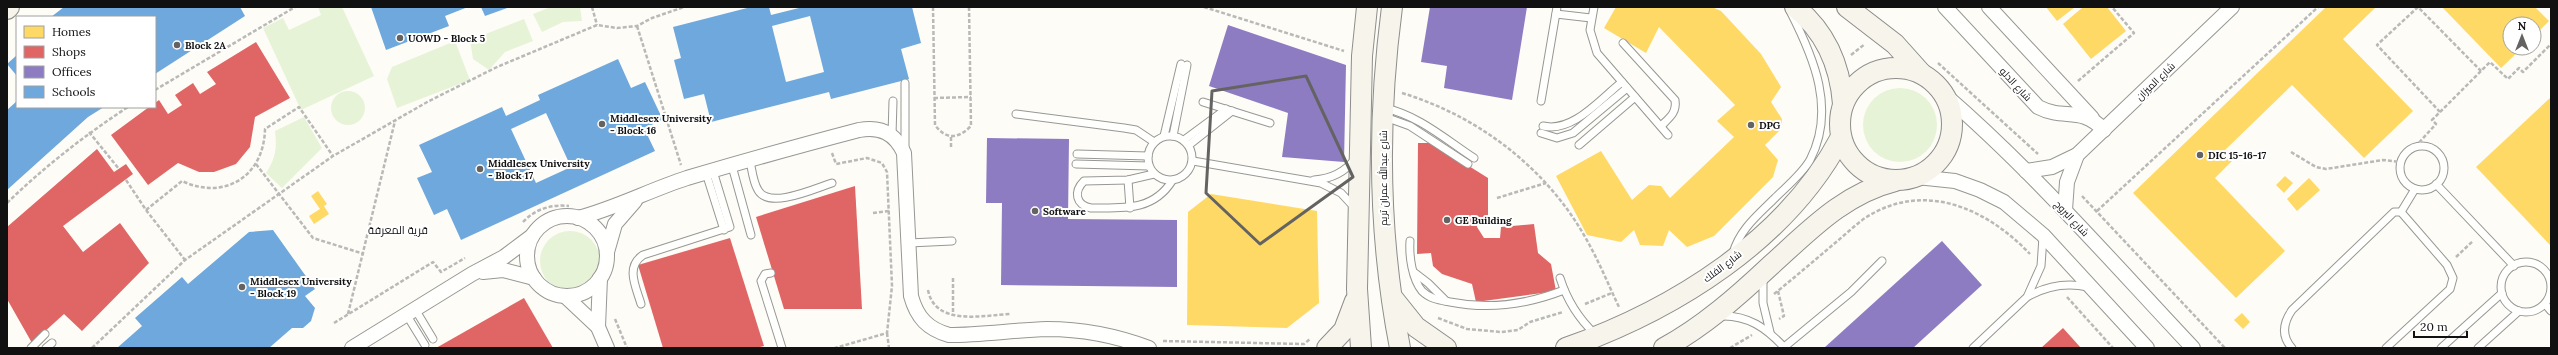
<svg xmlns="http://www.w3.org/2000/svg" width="2558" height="355" viewBox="0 0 2558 355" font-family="Lora,Cairo,serif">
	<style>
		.green { fill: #e7f3d7 }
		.homes { fill: #ffd966 }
		.shops { fill: #e06666 }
		.offices { fill: #8e7cc3 }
		.schools { fill: #6fa8dc; fill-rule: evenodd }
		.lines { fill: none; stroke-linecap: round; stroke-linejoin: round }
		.lane-casing { stroke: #979795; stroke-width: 9 }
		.street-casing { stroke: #979795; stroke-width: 16 }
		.secondary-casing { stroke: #8e8d8b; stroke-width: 22 }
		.path { stroke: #b9b9b8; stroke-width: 2.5; stroke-dasharray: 4 2; stroke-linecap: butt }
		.lane { stroke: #fffffe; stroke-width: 7 }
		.street { stroke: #fffffe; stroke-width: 14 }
		.secondary { stroke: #f6f4eb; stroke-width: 20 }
		.marked { fill: none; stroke: #646362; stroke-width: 3; stroke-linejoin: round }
		.poi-dot { fill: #646362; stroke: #fff; stroke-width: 1.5 }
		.labels { text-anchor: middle; stroke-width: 4; stroke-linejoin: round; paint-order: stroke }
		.poi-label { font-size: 10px; font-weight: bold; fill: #111; stroke: #fff; text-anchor: start }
		.street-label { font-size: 10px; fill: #111; stroke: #fff }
		.neighbourhood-label { font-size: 11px; fill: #111; stroke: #fff }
	</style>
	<rect width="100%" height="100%" fill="#fdfcf7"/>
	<g class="green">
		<path d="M318,7H342L374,76L301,110L263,28L283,18L289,30L321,15Z"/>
		<path d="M551,7H580L582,21L563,22L542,32L533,14Z"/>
		<path d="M524,19L533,41L505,52L489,70L473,59L470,40Z"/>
		<path d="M455,41L470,80L397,108L387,79L392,67Z"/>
		<circle cx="1900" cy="125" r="37"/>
		<circle cx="348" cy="108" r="17"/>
		<path d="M304,117L322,148L282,188L266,173C276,158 277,148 275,131Z"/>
		<circle cx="570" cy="261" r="30"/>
	</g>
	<g class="homes">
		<path d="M1616,7H1712L1721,11L1761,54L1781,87L1771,102L1782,119L1781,129L1765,145L1778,160L1773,177L1714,236L1687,247L1669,230L1663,246L1640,245L1634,230L1621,242L1587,235L1556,176L1601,151L1632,200L1649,185L1661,186L1670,198L1734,137L1717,121L1735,105L1659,27L1646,53L1604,28Z"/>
		<path d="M2046,7H2075L2057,21Z"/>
		<path d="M2083,7H2107L2126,31L2091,59L2063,24Z"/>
		<path d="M2326,7H2376L2343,39L2413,111L2364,158L2292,85L2223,152L2232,161L2215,178L2285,251L2236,298L2133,193Z"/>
		<path d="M2442,7H2535L2549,21L2534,36V24H2510V48H2522L2501,68Z"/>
		<path d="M2551,97V246L2476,167Z"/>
		<path d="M2285,176L2293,183L2284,193L2276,185Z"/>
		<path d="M2309,178L2320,190L2297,211L2287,199Z"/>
		<path d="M318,191L327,204L324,206L329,214L314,224L309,216L320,209L311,196Z"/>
		<path d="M1211,194L1317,211L1319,303L1287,328L1187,325L1188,212Z"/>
		<path d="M2242,313L2250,322L2243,329L2234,320Z"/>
	</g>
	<g class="shops">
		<path d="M256,42L290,98L255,117L250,147L236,164L214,172H199L178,163L148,185L111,135L149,107H155V103L159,100L168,114L182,105L175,95L193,83L200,94L216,84L207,72Z"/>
		<path d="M1418,143H1432L1488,178V217H1477V227L1484,238H1500L1501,227L1534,224L1538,253L1551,264L1556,291L1476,302L1472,284L1442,274L1433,266L1431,253L1417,254Z"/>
		<path d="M97,149L114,172L126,164L133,174L63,226L83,252L120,223L149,263L82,331L64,314L32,343L7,299V227Z"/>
		<path d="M855,186L862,309H784L756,217Z"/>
		<path d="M730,238L764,346L756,348H663L638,265Z"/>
		<path d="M524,298L553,348H436Z"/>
		<path d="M2063,328L2081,348H2041Z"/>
	</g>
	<g class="offices">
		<path d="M1430,7H1527L1512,100L1444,88L1447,66L1421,62Z"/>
		<path d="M1228,25L1346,65L1344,162L1282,157L1288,113L1209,86Z"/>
		<path d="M987,138L1069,139L1068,219L1177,220V287L1001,285L1002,203H986Z"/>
		<path d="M1942,241L1982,285L1913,348H1824Z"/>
	</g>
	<g class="schools">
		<path d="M64,7H240L245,16L155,74V17H51Z"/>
		<path d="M371,7H468L445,16L449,26L386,50Z"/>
		<path d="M481,7H510L485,16Z"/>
		<path d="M751,7H769L771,15L803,7H912L921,43L901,49L909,79L831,99L829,92L711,122L704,94L684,99L674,60L681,58L673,27ZM810,16L824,72L786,82L772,26Z"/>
		<path d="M17,55V76L7,64Z"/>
		<path d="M618,59L631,88L645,82L663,120L644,128L655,151L461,240L447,209L434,215L417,178L432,172L419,145L502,107L506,116L540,100L538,95ZM546,113L571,167L536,183L511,129Z"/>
		<path d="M17,101V107H104L88,117L7,190V110Z"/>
		<path d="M273,230L315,289L305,296L315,308L311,321L303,328H292L269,348H117L142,326L135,318L182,277L188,284L249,232Z"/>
	</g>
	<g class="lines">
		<defs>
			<g id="lane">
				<path d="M1594,7L1590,30L1597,53L1668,135"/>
				<path d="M1556,14L1591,18"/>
				<path d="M1623,43L1675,100C1677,113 1669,118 1661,126"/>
				<path d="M1541,101L1557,7"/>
				<path d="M1203,102L1270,123"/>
				<path d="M1384,108C1418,115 1445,139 1474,158"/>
				<path d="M1016,114L1124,128L1136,130L1154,142"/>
				<path d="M1385,117L1410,126L1468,164"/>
				<path d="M1543,126C1573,133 1600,99 1622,82"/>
				<path d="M1541,133L1557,138L1573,133L1627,88"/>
				<path d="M892,135L893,101"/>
				<circle cx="1170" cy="158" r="22"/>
				<path d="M1164,136L1181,64"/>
				<path d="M1173,136L1187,65"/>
				<path d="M1184,140L1226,109"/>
				<path d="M1189,145L1232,111"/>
				<path d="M1579,145L1635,97"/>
				<circle cx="2422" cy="168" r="22"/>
				<path d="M905,151V83"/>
				<path d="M1077,154L1148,156"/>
				<path d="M750,161C752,170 753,182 758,190C769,210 816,188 832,183"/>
				<path d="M1193,161L1321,183L1341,193L1354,207"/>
				<path d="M1076,164L1149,166"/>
				<path d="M732,166L751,235"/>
				<path d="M706,173L724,230"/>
				<path d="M1154,174L1128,180L1084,181C1073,192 1076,205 1091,208C1124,208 1153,211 1172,181"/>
				<path d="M1128,180L1130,208"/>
				<path d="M1314,180C1330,179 1345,172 1355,159"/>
				<path d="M2436,184L2514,266"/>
				<path d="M2401,212L2415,189"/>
				<path d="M1410,241C1409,256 1412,279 1422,291C1430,299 1439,300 1450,302C1490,310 1526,305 1564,290"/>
				<path d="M909,243L952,241"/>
				<path d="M1733,253C1740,229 1758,215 1775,198C1786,187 1802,174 1810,160C1836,110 1814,58 1791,13"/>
				<circle cx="2526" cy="287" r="25"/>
				<path d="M771,273L765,274L761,281L782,348"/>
				<path d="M1415,273L1428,283L1446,301"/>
				<path d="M1763,277V303L1770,332"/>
				<path d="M1560,278C1567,300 1578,318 1595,334"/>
				<path d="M2028,295L2041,266L2043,237"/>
				<path d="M641,304C636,287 625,267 643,255L730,227L713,171"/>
				<path d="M2545,304L2551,311"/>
				<path d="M415,309L433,339"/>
				<path d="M406,314L425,345"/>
				<path d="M1721,316C1748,315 1766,328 1784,347"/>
				<path d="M31,348L45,334"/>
				<path d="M46,348L52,343"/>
				<path d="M1783,348L1851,292L1882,261"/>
				<path d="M1973,348L2027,297C2046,286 2065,282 2088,287"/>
				<path d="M2292,348C2281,336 2283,323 2292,310L2394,212H2401L2447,265L2453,278L2450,289L2386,348"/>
				<path d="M2441,348L2502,293"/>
				<path d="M2478,348L2519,311"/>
			</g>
			<g id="street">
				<path d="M1945,7L2038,107C2065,121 2080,105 2104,130"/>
				<path d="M1989,7L2092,118"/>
				<path d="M1945,95C2034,172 2112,262 2193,348"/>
				<path d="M2026,171L2052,167L2077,155L2232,7"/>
				<path d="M1917,177L1955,181L1980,190L2004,202L2043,235L2147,348"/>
				<path d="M2065,210L2067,182L2077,155"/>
				<circle cx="567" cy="256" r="40"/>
				<path d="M578,218C616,208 650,190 687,178C744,161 802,145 859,130C880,126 895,133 904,153L911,296C917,318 928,329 949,335C982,335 1014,330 1047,329C1082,329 1117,336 1149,348"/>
				<path d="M607,252L615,224L635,201"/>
				<path d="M483,272L503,270L534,278"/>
				<path d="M565,296L598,327L607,348"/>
				<path d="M598,327L600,278"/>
				<path d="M352,348L472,274L504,257L532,236"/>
			</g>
			<g id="secondary">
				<path d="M1392,7C1377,121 1378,235 1400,348"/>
				<path d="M1795,7C1826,32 1840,65 1843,104"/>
				<path d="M1847,7L1895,44L1921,73"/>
				<path d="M7,9L9,7"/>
				<circle cx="1896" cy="124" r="56"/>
				<path d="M1392,297L1416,327L1446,348"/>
				<path d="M1327,348L1344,330L1355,301"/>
				<path d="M1361,348L1357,289L1362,56L1367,7"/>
				<path d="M1566,348C1674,310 1787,240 1841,137"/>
				<path d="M1664,348C1703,327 1738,296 1770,266C1809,231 1843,194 1895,181"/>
			</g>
		</defs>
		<use href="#lane" class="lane-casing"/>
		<use href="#street" class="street-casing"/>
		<use href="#secondary" class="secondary-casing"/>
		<g class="path">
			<path d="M592,7L597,25"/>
			<path d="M933,7L935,125C946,140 958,139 971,126L969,7"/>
			<path d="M1204,7L1344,51"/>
			<path d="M637,26L681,165"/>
			<path d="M1851,55L1865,44"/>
			<path d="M1938,63L2038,154"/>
			<path d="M2078,81L2134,33L2112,7"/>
			<path d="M155,90L295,7"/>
			<path d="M1402,93C1481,117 1550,171 1589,244C1600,264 1609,286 1619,307"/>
			<path d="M934,98L971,97"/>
			<path d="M2440,112L2377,45L2418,7L2481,71"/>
			<path d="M89,132L119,169"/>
			<path d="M951,137V148"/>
			<path d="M2415,147L2436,124L2432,120L2490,62L2508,79L2519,68L2523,72L2551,44"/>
			<path d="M2291,152L2316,167L2326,169L2383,160L2401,162"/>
			<path d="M832,153L836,164L867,158L882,163L887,172L892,286L887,333L835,348"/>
			<path d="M256,164L313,238L364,254"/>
			<path d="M126,180L146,210L185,260"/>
			<path d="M2082,196L2225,348"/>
			<path d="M1497,198L1546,183"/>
			<path d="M7,203C44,167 85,135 128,107"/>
			<path d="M146,210L182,181C225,201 264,176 265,129L299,107L333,156"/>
			<path d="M2097,211L2318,7"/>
			<path d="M873,213L889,211"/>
			<path d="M523,222C535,209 552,204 569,206"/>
			<path d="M2456,257L2473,241"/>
			<path d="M953,278V316"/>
			<path d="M928,290C935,327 984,315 1011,314"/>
			<path d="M1778,291L1784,316L1779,319"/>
			<path d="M1774,294C1795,277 1815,260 1835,243C1845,235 1855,225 1865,218C1924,180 1986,208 2030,254"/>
			<path d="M2067,297L2113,348"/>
			<path d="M1585,304L1612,293"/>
			<path d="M348,314L395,121"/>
			<path d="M1438,318L1467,329L1501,332L1518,330L1530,322L1563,312"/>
			<path d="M615,319L627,348"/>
			<path d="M334,323L433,262L441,272L465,258"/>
			<path d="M887,333L889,348"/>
			<path d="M1163,341L1304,344L1310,339"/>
			<path d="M92,348L185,260L333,156L429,101L497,67L597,25L617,28L637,26L652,18L684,7"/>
			<path d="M1730,348L1752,335"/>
		</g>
		<use href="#lane" class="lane"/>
		<use href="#street" class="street"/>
		<use href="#secondary" class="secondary"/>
	</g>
	<path class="marked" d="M1306,76L1353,177L1260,244L1206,193L1212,91Z"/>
	<g class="poi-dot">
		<circle cx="400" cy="38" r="4"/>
		<circle cx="177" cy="45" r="4"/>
		<circle cx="602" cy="124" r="4"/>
		<circle cx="1751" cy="125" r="4"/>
		<circle cx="2200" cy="155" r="4"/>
		<circle cx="480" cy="169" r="4"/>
		<circle cx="1035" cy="211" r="4"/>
		<circle cx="1447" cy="220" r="4"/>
		<circle cx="242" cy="287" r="4"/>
	</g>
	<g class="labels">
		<g class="poi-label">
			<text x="408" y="42">UOWD - Block 5</text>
			<text x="185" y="49">Block 2A</text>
			<text x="610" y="122">Middlesex University<tspan x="610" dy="12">- Block 16</tspan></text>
			<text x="1759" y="129">DPG</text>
			<text x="2208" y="159">DIC 15-16-17</text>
			<text x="488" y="167">Middlesex University<tspan x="488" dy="12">- Block 17</tspan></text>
			<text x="1043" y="215">Software</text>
			<text x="1455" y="224">GE Building</text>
			<text x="250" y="285">Middlesex University<tspan x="250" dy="12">- Block 19</tspan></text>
		</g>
		<g class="street-label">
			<text transform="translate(2155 81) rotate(-44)" y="4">شارع الميزان</text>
			<text transform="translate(2016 84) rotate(47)" y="4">شارع الدلو</text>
			<text transform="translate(1383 178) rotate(-90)" y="4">شارع عبدالله عمران تريم</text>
			<text transform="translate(2072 218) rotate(47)" y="4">شارع البروج</text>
			<text transform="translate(1722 266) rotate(-37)" y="4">شارع الفلك</text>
		</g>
		<g class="neighbourhood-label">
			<text x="398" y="234">قرية المعرفة</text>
		</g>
	</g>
	<rect width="2558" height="355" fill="none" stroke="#111111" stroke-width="16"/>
	<rect x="16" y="16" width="140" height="92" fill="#ffffff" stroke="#a0a0a0"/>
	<rect x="24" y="26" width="20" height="12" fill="#ffd966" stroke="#a0a0a0"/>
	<text x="52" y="36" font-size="12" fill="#111111">Homes</text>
	<rect x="24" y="46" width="20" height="12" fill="#e06666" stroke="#a0a0a0"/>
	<text x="52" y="56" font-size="12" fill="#111111">Shops</text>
	<rect x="24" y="66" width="20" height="12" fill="#8e7cc3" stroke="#a0a0a0"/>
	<text x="52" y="76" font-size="12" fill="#111111">Offices</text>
	<rect x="24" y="86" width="20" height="12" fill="#6fa8dc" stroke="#a0a0a0"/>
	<text x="52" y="96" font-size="12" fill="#111111">Schools</text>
	<g transform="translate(2522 36)"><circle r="19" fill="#ffffff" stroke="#a0a0a0"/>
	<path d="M0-3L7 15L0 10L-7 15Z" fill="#646362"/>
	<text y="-6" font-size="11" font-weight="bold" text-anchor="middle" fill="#111111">N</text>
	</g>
	<path d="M2414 331v6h53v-6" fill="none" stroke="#111111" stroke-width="2"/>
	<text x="2420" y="331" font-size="12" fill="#111111" stroke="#ffffff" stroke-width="3" paint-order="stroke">20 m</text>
</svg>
